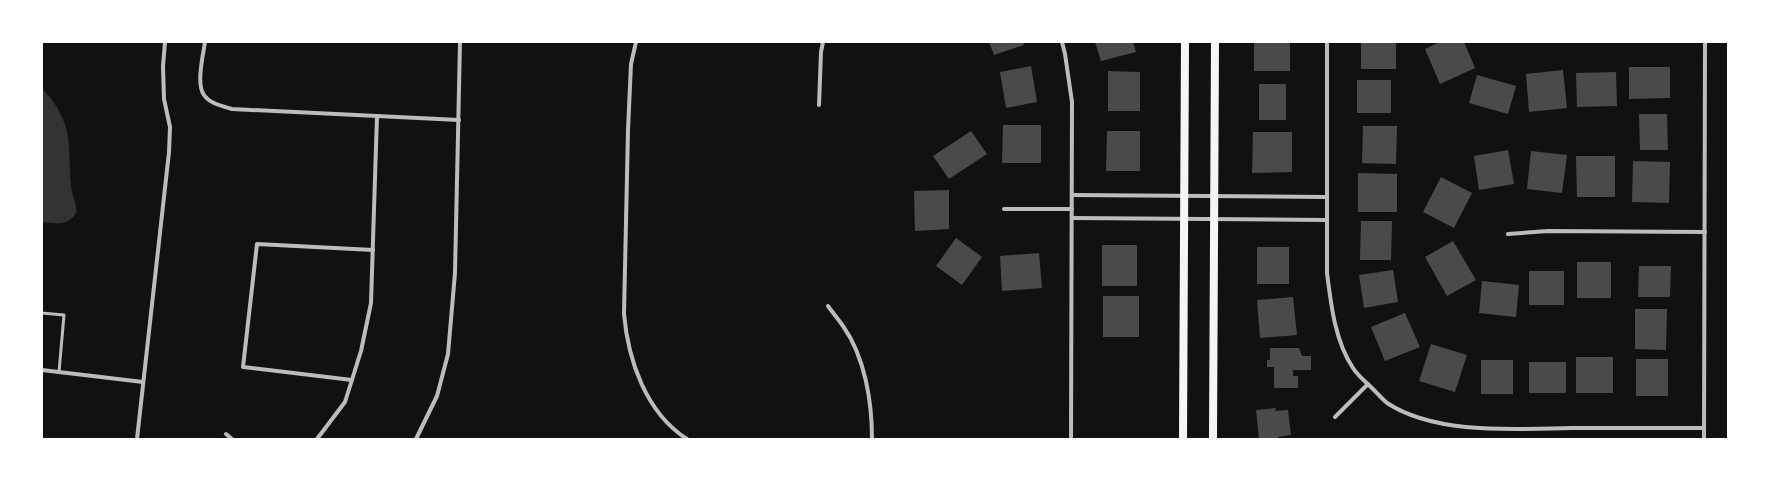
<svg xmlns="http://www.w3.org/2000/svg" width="1770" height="481" viewBox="0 0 1770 481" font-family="Merriweather,serif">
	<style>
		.water { fill: #333 }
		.building { fill: #4a4a4a }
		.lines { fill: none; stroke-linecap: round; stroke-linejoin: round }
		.service { stroke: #bcbcbc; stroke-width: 3 }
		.minor { stroke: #bcbcbc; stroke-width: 4 }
		.secondary { stroke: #f5f5f5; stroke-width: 8 }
	</style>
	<rect width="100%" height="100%" fill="#111"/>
	<path class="water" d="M42,89C52,98 59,109 64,122C73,145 67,172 73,196C75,202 79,211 74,216C66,226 53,223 42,222Z"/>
	<g class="building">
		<path d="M989,42H1023L1024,45L994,55Z"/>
		<path d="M1095,42H1133L1136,52L1101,61Z"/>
		<rect x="1254" y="42" width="36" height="29"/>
		<rect x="1361" y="42" width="35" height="27"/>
		<path d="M1440,42H1464L1475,68L1440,84L1425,49Z"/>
		<path d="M1031,66L1037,102L1006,108L1000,72Z"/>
		<path d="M1629,67H1670V98L1629,99Z"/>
		<path d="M1563,70L1567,108L1529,112L1526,74Z"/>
		<path d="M1108,71L1140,72V111H1108Z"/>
		<path d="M1616,72L1617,106L1577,107L1576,73Z"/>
		<path d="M1477,75L1516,86L1508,114L1469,103Z"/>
		<rect x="1357" y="80" width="34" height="33"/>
		<rect x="1259" y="84" width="27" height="36"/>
		<path d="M1639,114H1667L1668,150H1640Z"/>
		<path d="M1003,125H1041V163H1002Z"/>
		<path d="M1363,126H1397L1396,164L1362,163Z"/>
		<path d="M971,131L987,154L949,179L933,156Z"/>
		<path d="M1107,131H1140V171H1106Z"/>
		<path d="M1253,132H1292V172L1252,173Z"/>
		<path d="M1508,150L1514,184L1479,190L1474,156Z"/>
		<path d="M1531,151L1567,155L1562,193L1527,189Z"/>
		<path d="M1576,156H1615V197H1577Z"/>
		<path d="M1633,161L1670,162L1669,203L1632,202Z"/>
		<path d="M1358,173L1397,174V212H1358Z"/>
		<path d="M1441,177L1472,193L1454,228L1423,212Z"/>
		<path d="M949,190V229L915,231L914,191Z"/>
		<path d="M1361,221H1392L1391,260H1360Z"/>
		<path d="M956,238L982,257L962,285L936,266Z"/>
		<path d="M1453,241L1476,280L1447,296L1425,257Z"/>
		<rect x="1102" y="245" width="35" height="41"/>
		<rect x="1257" y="247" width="32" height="37"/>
		<path d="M1039,253L1042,288L1002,291L1000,256Z"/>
		<rect x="1577" y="262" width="34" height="36"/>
		<path d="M1639,266H1671L1670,297H1638Z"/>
		<path d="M1393,270L1398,302L1364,308L1359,275Z"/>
		<rect x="1529" y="271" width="35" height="34"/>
		<path d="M1482,281L1519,285L1516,317L1479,313Z"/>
		<rect x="1103" y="296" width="36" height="41"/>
		<path d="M1293,297L1297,335L1260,338L1257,300Z"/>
		<path d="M1635,309H1667L1666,350L1635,349Z"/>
		<path d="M1405,313L1420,347L1385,361L1371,327Z"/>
		<path d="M1431,344L1467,355L1455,392L1419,381Z"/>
		<path d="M1270,348H1299L1302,356H1311V370H1293V376H1298V388H1274V367H1267V360H1270Z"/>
		<rect x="1576" y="357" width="37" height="36"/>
		<rect x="1636" y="359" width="32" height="37"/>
		<rect x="1481" y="360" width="32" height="34"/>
		<rect x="1529" y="362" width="37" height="31"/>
		<path d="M1276,408L1275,411L1288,410L1291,435L1278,437V439H1259L1256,410Z"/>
	</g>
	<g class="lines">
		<path class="service" d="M42,313L64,315L59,372"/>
		<g class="minor">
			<path d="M205,42C203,55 196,85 204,95C210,104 223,106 232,109L459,120"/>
			<path d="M636,42L631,64L628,130L624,314C628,360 646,413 687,439"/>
			<path d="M1062,42L1065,54L1072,102L1071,439"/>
			<path d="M1327,42V273C1331,305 1335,341 1353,368C1358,376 1366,382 1372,388C1377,393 1382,399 1387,403C1436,435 1514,429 1571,428C1615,428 1660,428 1704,428"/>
			<path d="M819,105L821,52L823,42"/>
			<path d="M1072,195L1326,197"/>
			<path d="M1004,209H1072"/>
			<path d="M1072,218L1326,220"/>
			<path d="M1508,234L1548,231L1705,232"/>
			<path d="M828,306C833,313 838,319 843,326C865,357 872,402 872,439"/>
			<path d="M42,370L143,382"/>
			<path d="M352,380L243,367L257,244L373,250"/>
			<path d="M1335,417L1368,384"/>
			<path d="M226,434L232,439"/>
			<path d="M137,439L169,152L170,127L164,99L163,66L165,42"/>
			<path d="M317,439L345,402L361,351L371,303L377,116"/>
			<path d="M416,439L437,396L448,354L455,273L460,42"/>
			<path d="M1704,439L1705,42"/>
		</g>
		<g class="secondary">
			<path d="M1183,439L1185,42"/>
			<path d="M1213,439L1215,42"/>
		</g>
	</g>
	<rect width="1770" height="481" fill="none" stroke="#ffffff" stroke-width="86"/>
</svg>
